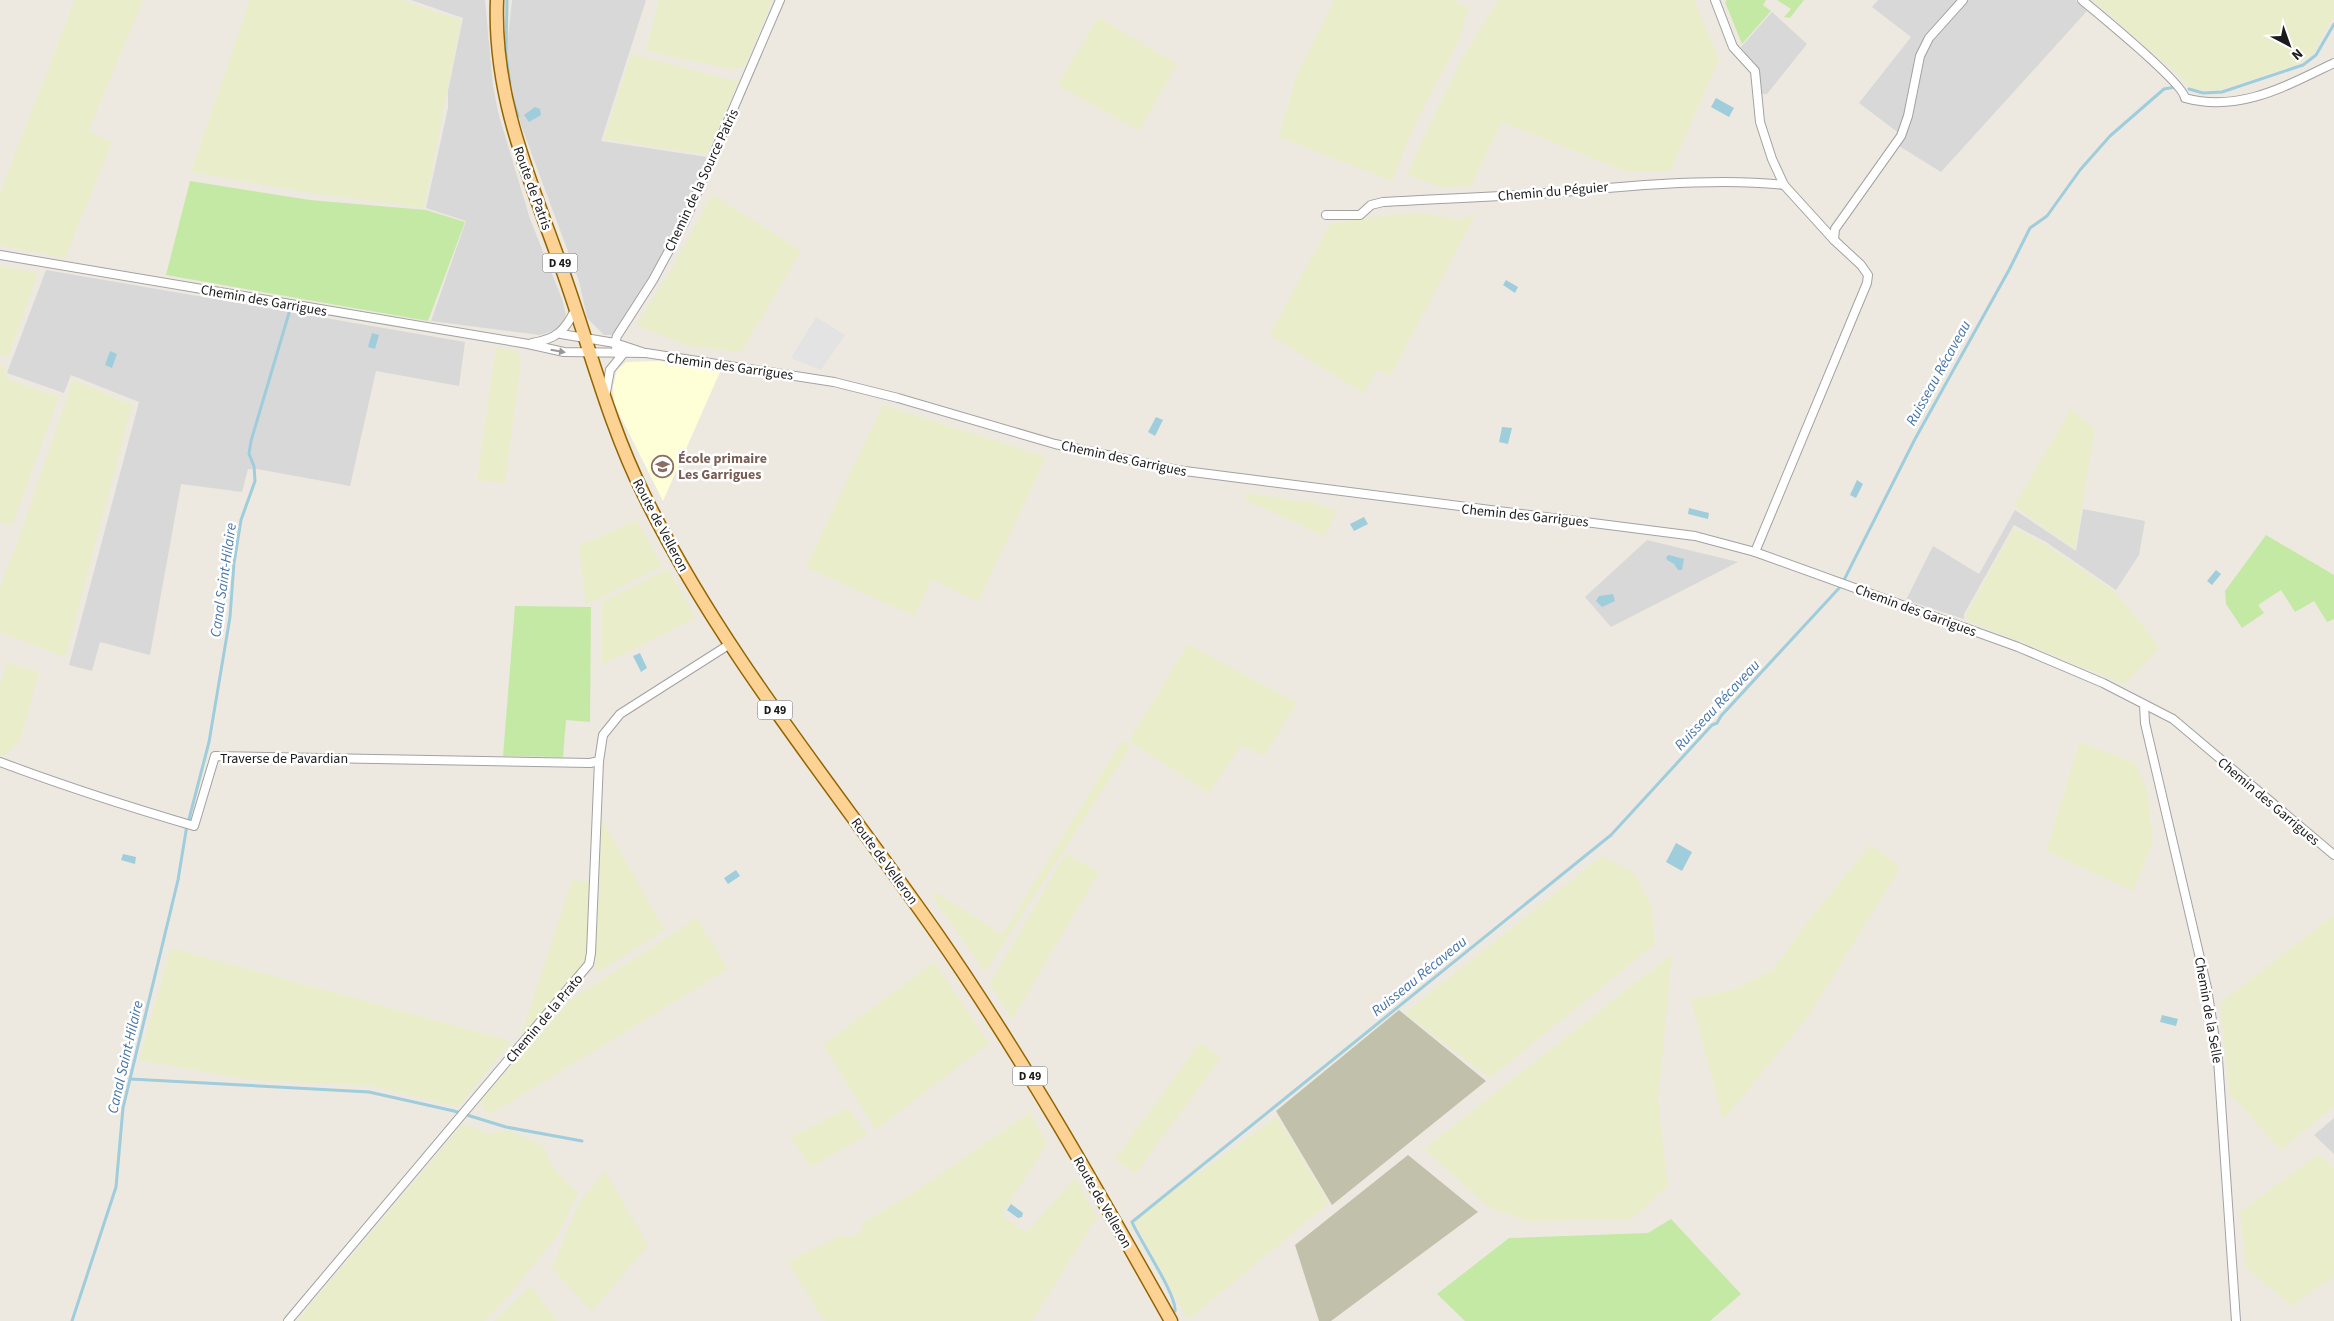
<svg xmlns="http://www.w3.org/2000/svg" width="2334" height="1321" viewBox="0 0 2334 1321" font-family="'Source Sans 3',sans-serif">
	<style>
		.residential { fill: #d9d8d8 }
		.education { fill: #feffd7 }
		.construction { fill: #c1c1ab }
		.farmland { fill: #e9edca }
		.grass { fill: #c4e9a4 }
		.parking { fill: #e3e3e3 }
		.water { fill: #9fcddc }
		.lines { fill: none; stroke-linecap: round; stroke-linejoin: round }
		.stream { stroke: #9fcddc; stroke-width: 3 }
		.minor-casing { stroke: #a2a2a2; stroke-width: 10 }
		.primary-casing { stroke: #926500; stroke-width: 15 }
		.minor { stroke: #fff; stroke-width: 8 }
		.primary { stroke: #fdd295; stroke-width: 12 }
		.oneway { fill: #989898 }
		.labels { text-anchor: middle; stroke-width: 5; stroke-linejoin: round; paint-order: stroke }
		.shield { fill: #fff; stroke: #5f5f5f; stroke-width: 1 }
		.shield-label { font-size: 12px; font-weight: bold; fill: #1b1b1b }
		.street-label { font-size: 14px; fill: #1b1b1b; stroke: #fff }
		.education-label { font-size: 14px; font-weight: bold; fill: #785e54; stroke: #fff; text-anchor: start }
		.water-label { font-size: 15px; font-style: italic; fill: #4776ab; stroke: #fff }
	</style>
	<rect width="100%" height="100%" fill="#ede9e0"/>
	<g class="residential">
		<path d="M411,0H485L493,85L498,112L530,219L562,299L566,315L560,328L540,335L431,321L466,221L426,208L448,108V91L463,18Z"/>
		<path d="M512,0H646L601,141L707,157L663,258L645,283L615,335H604L587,318L579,281L521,125L513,98L507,48Z"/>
		<path d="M1878,0H2075L2087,11L1941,172L1899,146L1904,137L1859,103L1911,37L1872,7Z"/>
		<path d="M1772,12L1807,44L1767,94H1760V75L1741,47Z"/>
		<path d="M46,270L465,342L459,386L376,371L350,486L257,469H248L242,492L181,484L150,655L100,642L92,671L69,665L139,402L71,375L64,393L7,373Z"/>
		<path d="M2083,509L2145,521L2139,555L2116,590L2046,542L2014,525L1964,614V619L1906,600L1933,546L1979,574L2015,510L2076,551Z"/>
		<path d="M1647,540L1738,562L1611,627L1585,597Z"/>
		<path d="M2334,1118V1154L2314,1135Z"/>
	</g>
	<path class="education" d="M659,361L720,372L663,501L614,403L613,387L617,370L626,362Z"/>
	<g class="construction">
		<path d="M1399,1010L1486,1081L1332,1205L1276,1111Z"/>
		<path d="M1408,1155L1478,1212L1331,1321H1319L1295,1245Z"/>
	</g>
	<g class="farmland">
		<path d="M75,0H143L88,131L112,142L65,258L0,245V193Z"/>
		<path d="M250,0H400L461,20L424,208L312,193L191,172Z"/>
		<path d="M659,0H772L745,66L731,69L646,51Z"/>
		<path d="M1335,0H1453L1469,7L1459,40L1413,128L1392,181L1279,137L1297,75Z"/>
		<path d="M1498,0H1694L1719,59L1670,171H1624L1502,122L1471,186L1440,187L1408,175L1421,143L1462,59Z"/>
		<path d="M2093,0H2334V16L2313,53L2298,64L2219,90L2190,89L2183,79Z"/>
		<path d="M1098,17L1177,64L1139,131L1058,85Z"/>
		<path d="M631,54L731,80H739L707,154L604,139Z"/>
		<path d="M712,194L801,251L741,352L689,346L636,325L674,265Z"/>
		<path d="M1420,213L1455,219H1463L1476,214L1390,376L1377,369L1363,393L1270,335L1330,224L1386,215Z"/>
		<path d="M0,266L38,273L8,357L0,354Z"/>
		<path d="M496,347L515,350L521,361L505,483L477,480Z"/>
		<path d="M0,365L3,366L9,380L59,397L12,526L0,522Z"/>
		<path d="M73,380L132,405L65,657L0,632V587L19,538Z"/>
		<path d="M883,405L1046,457L978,602L932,579L914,616L806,567Z"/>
		<path d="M2071,409L2095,429L2075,549L2014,506Z"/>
		<path d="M1246,493L1315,503L1337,511L1324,536L1244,499Z"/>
		<path d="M637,520L662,566L586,605L579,546Z"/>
		<path d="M2014,528L2044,544L2114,591L2160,647L2124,684L1967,620L1966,615Z"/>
		<path d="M668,569L696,618L602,665V602Z"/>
		<path d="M1188,644L1297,703L1264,756L1241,745L1209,793L1129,741Z"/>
		<path d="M8,662L39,672L20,740L5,756L0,754V683Z"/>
		<path d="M1122,741L1131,746L985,972L933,897L936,892L1002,935Z"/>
		<path d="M2080,742L2135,763L2147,790L2153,841L2133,891L2046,851Z"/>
		<path d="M602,820L665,930L595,974Z"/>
		<path d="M1871,844L1900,868L1807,1018L1723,1120L1691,999L1732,990L1773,970L1806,924Z"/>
		<path d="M1066,853L1099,872L1012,1020L990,983Z"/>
		<path d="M1602,856L1634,873L1651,905L1655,944L1490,1078L1405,1013Z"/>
		<path d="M572,880L589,882L587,959L575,979L520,1039Z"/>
		<path d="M2334,915V1106L2281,1150L2230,1094L2220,1003Z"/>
		<path d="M697,918L728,969L489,1115L480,1101L570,1000Z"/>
		<path d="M171,948L511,1041L458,1107L372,1086L251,1080L139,1060Z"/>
		<path d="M1672,954L1658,1102L1668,1186L1631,1219L1529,1221L1489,1207L1424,1149Z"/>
		<path d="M934,962L989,1043L876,1130L823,1045Z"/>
		<path d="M1200,1043L1221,1058L1135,1174L1115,1159Z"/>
		<path d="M848,1108L867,1135L810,1167L791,1137Z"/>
		<path d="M1030,1112L1047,1144L1001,1215L1026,1233L1075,1178L1097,1217L1032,1321H824L788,1262L839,1236L853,1237L861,1231L864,1222L912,1194Z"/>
		<path d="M1277,1117L1329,1203L1188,1320L1133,1220Z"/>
		<path d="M463,1124L489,1134L509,1130L543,1146L551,1165L578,1194L557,1236L502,1304L484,1321H297Z"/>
		<path d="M2318,1154L2334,1168V1277L2292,1306L2246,1268L2240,1212Z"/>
		<path d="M605,1171L648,1245L592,1311L552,1268L579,1203Z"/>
		<path d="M531,1286L557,1321H493Z"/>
	</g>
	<g class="grass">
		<path d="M1727,0H1766L1763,5L1771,11L1742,44L1725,2Z"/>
		<path d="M1777,0H1804L1790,18L1784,17L1791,9Z"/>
		<path d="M190,181L310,200L426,210L465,222L428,321L166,275Z"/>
		<path d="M2266,535L2334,575V619L2327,622L2314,601L2295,612L2281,590L2258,605L2264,613L2242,628L2226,604L2225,591Z"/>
		<path d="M515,606L591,607L590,722L566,720L563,757L503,756Z"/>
		<path d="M1671,1219L1741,1294L1710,1321H1465L1437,1294L1509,1238L1648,1233Z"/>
	</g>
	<path class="parking" d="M816,317L845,335L821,370L791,358Z"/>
	<g class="water">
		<path d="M1716,98L1734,108L1729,117L1711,107Z"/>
		<path d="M535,107L540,109L541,115L529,122L524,115Z"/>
		<path d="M1506,280L1518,287L1515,293L1503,285Z"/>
		<path d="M372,333L379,335L375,349L368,347Z"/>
		<path d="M110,351L117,354L112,368L105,365Z"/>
		<path d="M1156,417L1163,420L1155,436L1148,432Z"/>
		<path d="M1502,427L1512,428L1508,444L1499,442Z"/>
		<path d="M1857,480L1863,484L1856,498L1850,495Z"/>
		<path d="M1689,508L1709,513L1708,519L1688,514Z"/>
		<path d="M1364,517L1368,524L1354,531L1350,524Z"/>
		<path d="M1669,555L1684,559L1682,570H1678L1674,564L1667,560L1666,557Z"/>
		<path d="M2216,570L2221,574L2212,585L2207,581Z"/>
		<path d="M1613,594L1615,601L1602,607L1596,601L1599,596Z"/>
		<path d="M640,653L647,668L641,672L633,656Z"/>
		<path d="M1676,843L1692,852L1682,871L1666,862Z"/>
		<path d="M123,854L136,857L135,864L121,860Z"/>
		<path d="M736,870L740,876L728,884L724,878Z"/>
		<path d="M2162,1015L2178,1019L2176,1026L2160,1022Z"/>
		<path d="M1011,1204L1023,1213L1022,1217L1018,1218L1007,1210Z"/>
	</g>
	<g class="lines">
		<g class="stream">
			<path d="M507,0L506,53L510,84"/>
			<path d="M2189,89L2203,93L2222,92L2303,65L2316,55L2334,24"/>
			<path d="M513,100L518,116"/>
			<path d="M188,823L209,742L230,617L234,563L241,520L255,481L254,466L249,454L251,441L289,313"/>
			<path d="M130,1079L369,1092L454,1111L506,1127L582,1141"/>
			<path d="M1175,1311C1177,1295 1140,1241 1132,1222L1611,835L1712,725L1717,723L1721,716L1841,586L1915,439L2009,270L2030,228L2047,216L2080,170L2110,136L2164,89L2176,87"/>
			<path d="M72,1321L116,1187L123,1108L178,880L187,825"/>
		</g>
		<defs>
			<g id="minor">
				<path d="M1715,0L1733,47L1755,71L1760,122L1772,159L1784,185L1834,240L1861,265L1868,275L1867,283L1755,552"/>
				<path d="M2082,0C2099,14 2183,83 2185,98C2239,113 2286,86 2334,63"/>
				<path d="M1326,215H1360L1371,205L1383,202C1451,198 1520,196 1588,190C1648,184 1724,178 1784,185"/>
				<path d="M1834,240L1835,229L1901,136L1908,116L1920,56L1929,38L1963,0"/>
				<path d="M0,255L528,344L564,352L646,353L834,382L898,398L1055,444L1177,470L1695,536L1755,552L2018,647L2103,683L2173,719L2334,855"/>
				<path d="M561,334L615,343L642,352"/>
				<path d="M532,343C556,339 565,331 575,310"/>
				<path d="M618,354L615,343L617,336L653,280L685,221L780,0"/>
				<path d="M606,392L610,370L623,354"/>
				<path d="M2144,705L2145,723L2207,988L2218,1059L2236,1321"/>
				<path d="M0,762C64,786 129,807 194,826L215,756L590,763L599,761"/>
				<path d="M288,1321L589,964L591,953L599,761L603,735L620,714L730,644"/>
			</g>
			<path id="primary" d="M497,0C493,97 530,179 562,269C589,344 608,423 644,495C722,654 837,790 937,934C1023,1058 1097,1189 1171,1321"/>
		</defs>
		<use href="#minor" class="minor-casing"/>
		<use href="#primary" class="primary-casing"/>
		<use href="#minor" class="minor"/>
		<use href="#primary" class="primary"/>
	</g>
	<defs><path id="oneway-solid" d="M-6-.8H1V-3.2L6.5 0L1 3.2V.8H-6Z" transform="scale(1.25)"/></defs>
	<use class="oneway" href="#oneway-solid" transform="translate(558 351) rotate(10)"/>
	<defs>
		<symbol id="school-ring" viewBox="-11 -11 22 22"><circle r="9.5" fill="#fff" stroke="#8d6e63" stroke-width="1.5"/><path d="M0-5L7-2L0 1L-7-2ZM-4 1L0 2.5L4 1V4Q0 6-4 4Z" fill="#8d6e63"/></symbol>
	</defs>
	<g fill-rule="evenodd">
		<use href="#school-ring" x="650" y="454" width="25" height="25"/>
	</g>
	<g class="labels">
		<g class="shield">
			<rect x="542.5" y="253.5" width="35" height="19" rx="4"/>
			<rect x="757.5" y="700.5" width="35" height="19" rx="4"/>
			<rect x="1012.5" y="1066.5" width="35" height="19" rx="4"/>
		</g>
		<g class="shield-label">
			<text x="560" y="267">D 49</text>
			<text x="775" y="714">D 49</text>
			<text x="1030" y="1080">D 49</text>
		</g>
		<g class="street-label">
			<text transform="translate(701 180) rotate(-65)" y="5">Chemin de la Source Patris</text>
			<text transform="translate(533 188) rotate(70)" y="5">Route de Patris</text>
			<text transform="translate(1553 191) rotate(-5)" y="5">Chemin du Péguier</text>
			<text transform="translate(264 300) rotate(10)" y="5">Chemin des Garrigues</text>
			<text transform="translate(730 366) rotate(8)" y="5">Chemin des Garrigues</text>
			<text transform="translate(1124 458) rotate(12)" y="5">Chemin des Garrigues</text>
			<text transform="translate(1525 515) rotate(6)" y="5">Chemin des Garrigues</text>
			<text transform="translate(661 525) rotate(62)" y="5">Route de Velleron</text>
			<text transform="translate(1916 610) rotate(20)" y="5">Chemin des Garrigues</text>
			<text x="284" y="763">Traverse de Pavardian</text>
			<text transform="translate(2269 801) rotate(40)" y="5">Chemin des Garrigues</text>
			<text transform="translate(885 861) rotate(54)" y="5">Route de Velleron</text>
			<text transform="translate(2209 1010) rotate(80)" y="5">Chemin de la Selle</text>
			<text transform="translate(544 1018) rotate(-50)" y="5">Chemin de la Prato</text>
			<text transform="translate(1103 1202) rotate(60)" y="5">Route de Velleron</text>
		</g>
		<g class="education-label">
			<text x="678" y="463">École primaire<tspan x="678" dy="16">Les Garrigues</tspan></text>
		</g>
		<g class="water-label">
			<text transform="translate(1938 373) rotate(-61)" y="5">Ruisseau Récaveau</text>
			<text transform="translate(223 580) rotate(-82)" y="5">Canal Saint-Hilaire</text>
			<text transform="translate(1717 705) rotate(-47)" y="5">Ruisseau Récaveau</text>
			<text transform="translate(1419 976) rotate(-39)" y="5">Ruisseau Récaveau</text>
			<text transform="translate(125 1057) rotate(-77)" y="5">Canal Saint-Hilaire</text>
		</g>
	</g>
	<g transform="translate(2289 45) rotate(139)" stroke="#ffffff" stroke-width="4" paint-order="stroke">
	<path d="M0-4L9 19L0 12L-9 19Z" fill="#1b1b1b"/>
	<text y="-8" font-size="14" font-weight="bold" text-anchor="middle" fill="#1b1b1b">N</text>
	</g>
</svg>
